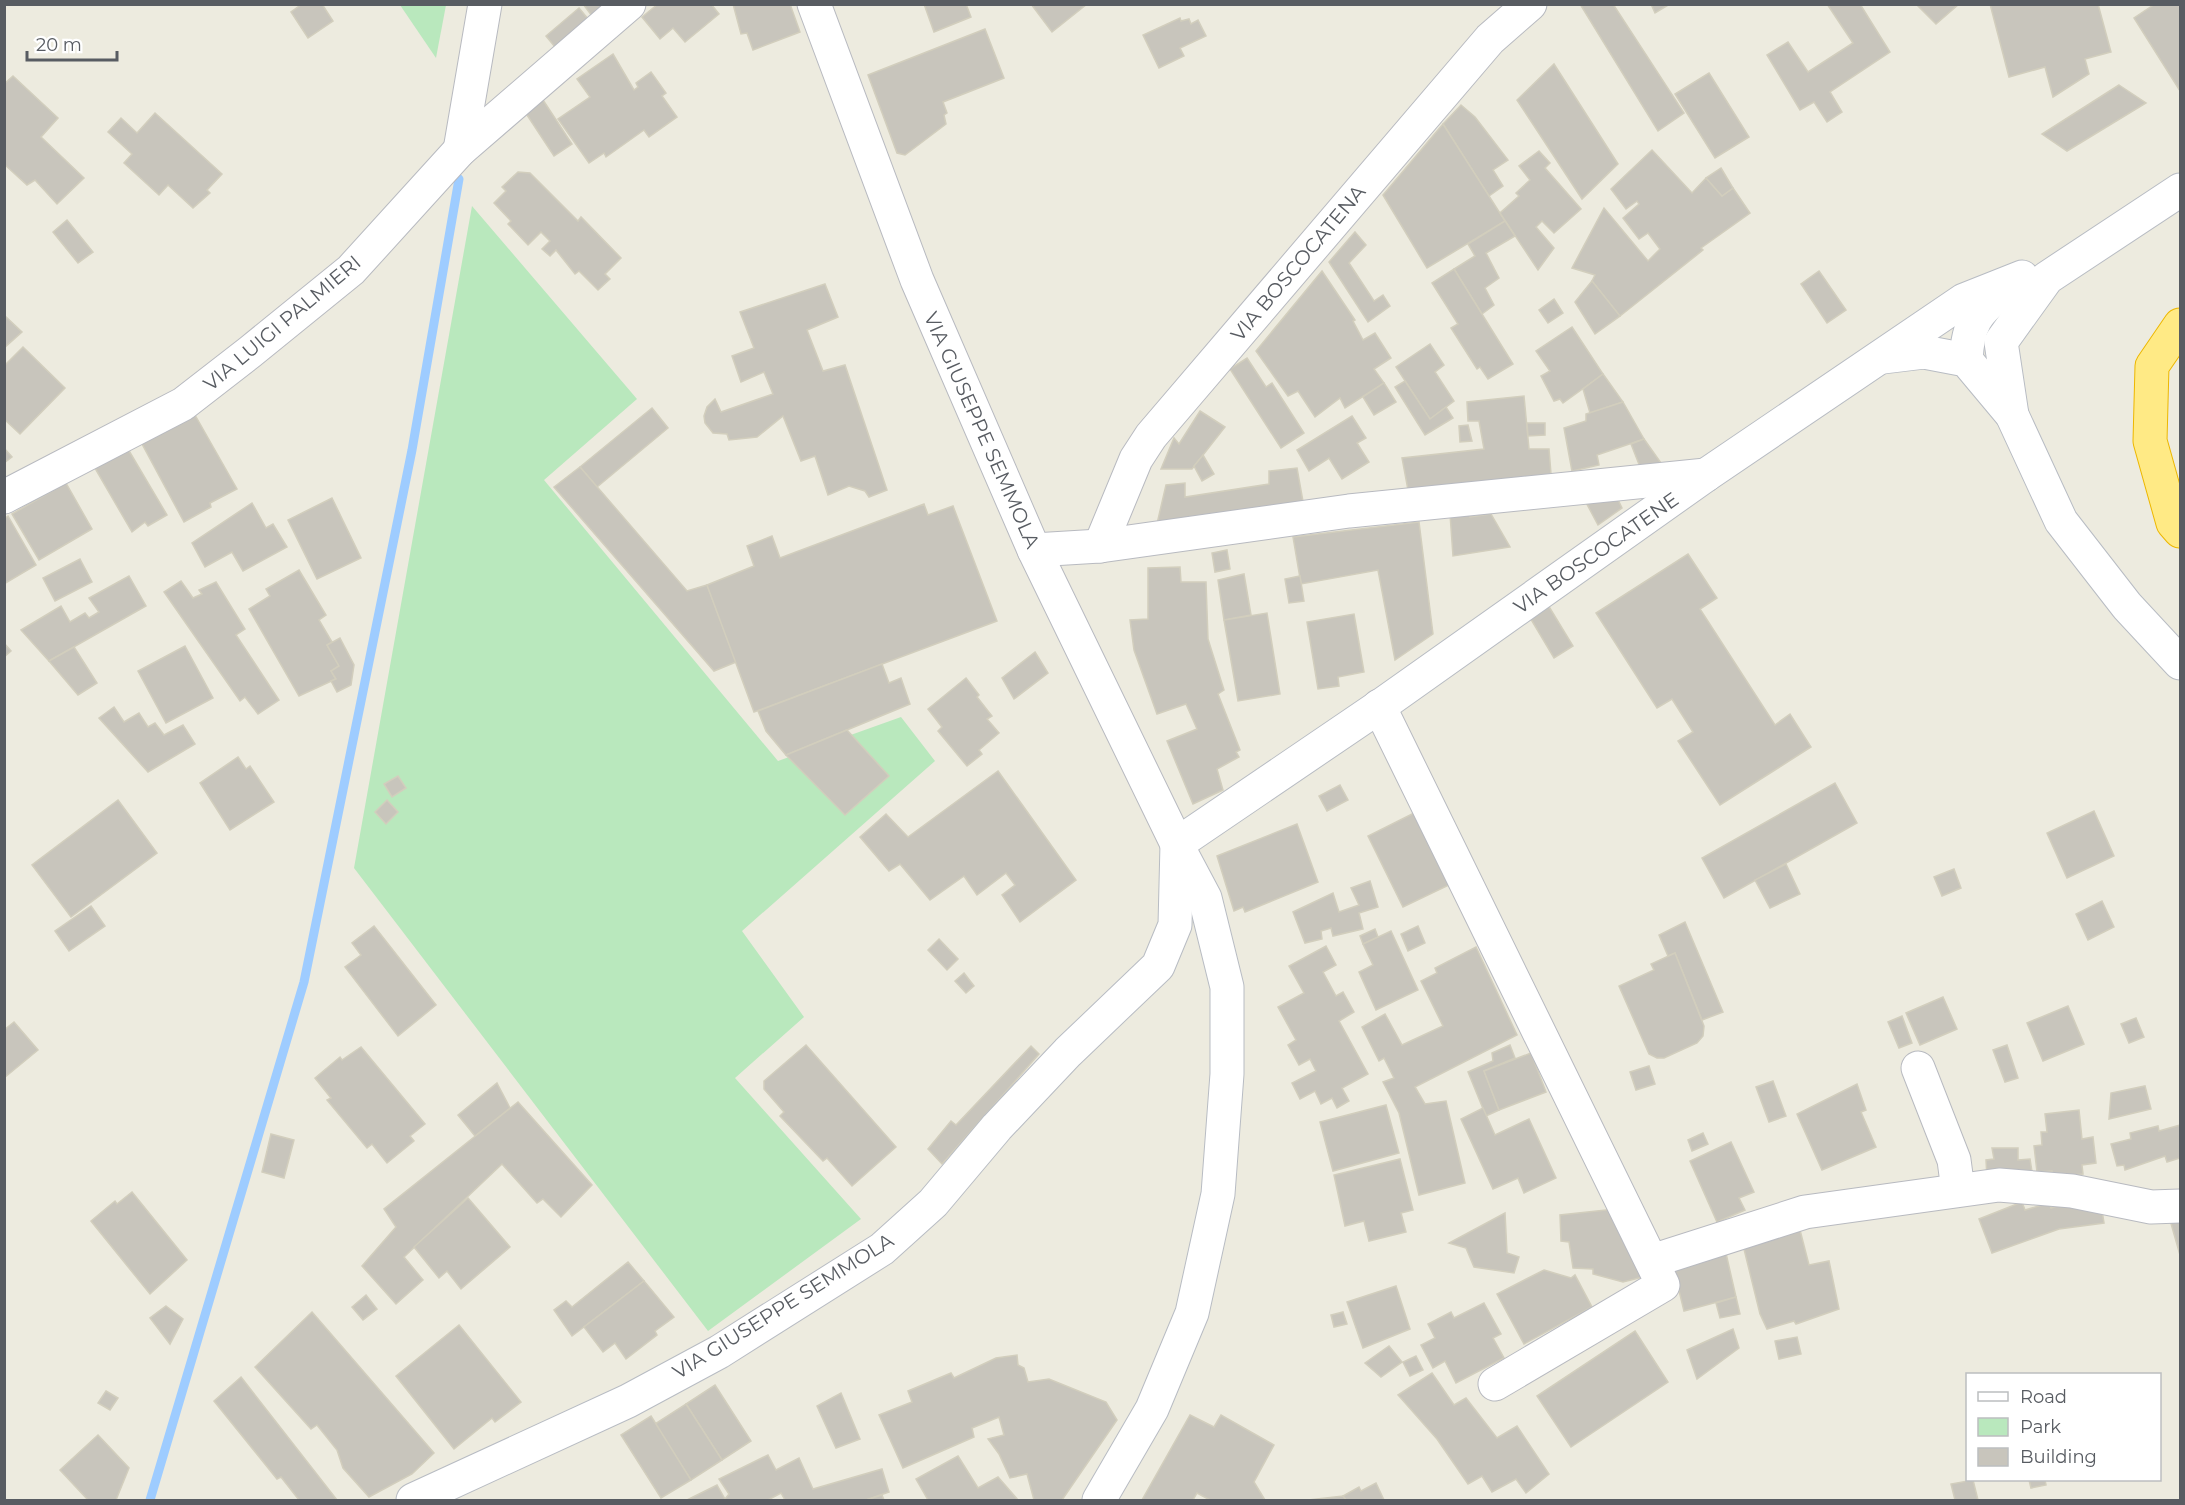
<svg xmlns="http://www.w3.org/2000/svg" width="2185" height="1505" viewBox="0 0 2185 1505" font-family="Montserrat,sans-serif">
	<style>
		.green { fill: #b9e8bd }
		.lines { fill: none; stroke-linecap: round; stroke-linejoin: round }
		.stream { stroke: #9eccff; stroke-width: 9 }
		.building { fill: #c8c5bc; stroke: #d2cebd; stroke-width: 1.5 }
		.street-casing { stroke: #b8bac0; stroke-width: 35 }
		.secondary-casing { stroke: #b8bcc3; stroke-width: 35 }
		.highway-casing { stroke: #edb700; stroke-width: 35 }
		.street { stroke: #fff; stroke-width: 33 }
		.secondary { stroke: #fff; stroke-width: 33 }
		.highway { stroke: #ffea85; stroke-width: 33 }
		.labels { text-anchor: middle; stroke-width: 4.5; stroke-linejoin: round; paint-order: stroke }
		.street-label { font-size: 20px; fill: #585c62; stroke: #fff }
	</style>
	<rect width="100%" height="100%" fill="#edebdf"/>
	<g class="green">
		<path d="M400,5H446L436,58Z"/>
		<path d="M472,206L637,399L544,480L778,761L901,717L935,761L742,931L804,1017L735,1078L861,1219L708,1331L354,868Z"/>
	</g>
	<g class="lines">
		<path class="stream" d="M150,1500L304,982L412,450L459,179"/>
	</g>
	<g class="building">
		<path d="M302,4H322L333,21L308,38L291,12Z"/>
		<path d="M583,4H605L592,16Z"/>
		<path d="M658,4H711L719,14L685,42L673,28L660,39L642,17Z"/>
		<path d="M733,4H790L800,32L753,50L747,33L741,34Z"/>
		<path d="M924,4H966L971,17L934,32Z"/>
		<path d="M1031,4H1087L1052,32Z"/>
		<path d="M1580,4H1613L1684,113L1658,131Z"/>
		<path d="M1651,4H1670L1655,13Z"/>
		<path d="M1827,4H1860L1890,52L1830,92L1842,112L1827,122L1814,102L1800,110L1767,55L1788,42L1808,72L1853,43Z"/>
		<path d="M1916,4H1959L1936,24Z"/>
		<path d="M1990,4H2098L2111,52L2085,59L2089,74L2053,97L2045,67L2009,77Z"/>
		<path d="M2155,4H2180V91L2134,18Z"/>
		<path d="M579,8L593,25L560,53L546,36Z"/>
		<path d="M1180,18L1181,21L1189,19L1191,24L1198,20L1206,36L1180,48L1184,56L1159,68L1143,35Z"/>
		<path d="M985,29L1004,78L943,102L947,113L944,115L946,124L905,155L897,153L868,75Z"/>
		<path d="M613,54L634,90L638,87L636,83L651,72L666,93L662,96L677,117L649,137L644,130L606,157L604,153L589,163L558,119L590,97L577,79Z"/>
		<path d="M1554,64L1618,164L1582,199L1517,100Z"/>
		<path d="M1709,73L1749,137L1715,158L1675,94Z"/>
		<path d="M13,76L58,118L41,137L84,178L57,204L35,180L27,185L4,164V84Z"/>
		<path d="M2119,85L2146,103L2067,151L2042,134Z"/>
		<path d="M543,100L572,144L554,156L525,112Z"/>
		<path d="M1461,105L1475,117L1508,160L1493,170L1503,186L1489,196L1443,124Z"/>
		<path d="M155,113L222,174L207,190L210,193L193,208L168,185L159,195L124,163L132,154L108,132L121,118L137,133Z"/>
		<path d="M1443,124L1505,221L1427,268L1383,195Z"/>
		<path d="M1652,150L1692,193L1706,178L1722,196L1733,188L1750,213L1701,248L1703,250L1620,316L1592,281L1595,275L1572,268L1604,208L1648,261L1660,249L1648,233L1639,239L1623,218L1639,204L1637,201L1626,209L1611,189Z"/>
		<path d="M1539,151L1550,163L1545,168L1581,209L1554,233L1542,221L1536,227L1554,248L1538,270L1500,213L1519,196L1516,193L1530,180L1519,166Z"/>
		<path d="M1721,168L1733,188L1722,196L1706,178Z"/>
		<path d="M518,172L530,173L578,221L581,217L621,258L605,274L610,279L598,290L579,271L575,274L556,250L550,256L542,249L550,241L541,232L528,245L508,224L511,221L494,203L506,191L502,187Z"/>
		<path d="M67,220L93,252L78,263L53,232Z"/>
		<path d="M1505,221L1515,236L1486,253L1499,278L1485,288L1494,305L1482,314L1454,269L1475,256L1468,244Z"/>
		<path d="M1355,232L1366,245L1349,263L1374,301L1383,295L1390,306L1368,322L1329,262Z"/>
		<path d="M1454,269L1513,364L1488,379L1480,367L1477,369L1451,328L1458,324L1432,283Z"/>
		<path d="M1322,271L1355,320L1353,321L1363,340L1375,333L1391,358L1374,369L1384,383L1345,408L1340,398L1315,417L1298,391L1288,396L1256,351Z"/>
		<path d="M1819,271L1846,310L1827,323L1801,284Z"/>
		<path d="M1592,281L1620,316L1595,334L1575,302Z"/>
		<path d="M825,284L838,317L807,330L823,371L845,365L887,490L869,497L865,491L849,486L828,495L815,456L801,461L783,416L757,437L729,440L727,434L713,433L705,423L704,416L707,407L715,399L721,412L773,394L764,372L741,382L732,356L754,348L740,312Z"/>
		<path d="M1554,299L1563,313L1548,323L1539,310Z"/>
		<path d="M4,315L22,332L4,348Z"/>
		<path d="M1572,327L1603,374L1563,403L1560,399L1554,401L1541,376L1550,371L1536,351Z"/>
		<path d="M1430,344L1444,365L1435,372L1454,401L1430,419L1396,367Z"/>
		<path d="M23,347L65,388L20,434L4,419V366Z"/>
		<path d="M1247,358L1266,387L1272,383L1304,433L1281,448L1230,369Z"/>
		<path d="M1603,374L1623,402L1590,413L1583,389Z"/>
		<path d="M1405,381L1430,419L1446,407L1453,418L1425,435L1395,387Z"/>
		<path d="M1384,383L1396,402L1374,415L1363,397Z"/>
		<path d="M1524,396L1529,449H1549L1551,474L1408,490L1402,458L1484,449L1479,421H1468L1467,402Z"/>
		<path d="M1623,402L1644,439L1597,455L1599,465L1572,471L1564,428L1586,421V414Z"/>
		<path d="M652,408L668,428L597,487L580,467Z"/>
		<path d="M1200,411L1225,427L1192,469H1161L1174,438L1179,444Z"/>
		<path d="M195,415L237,489L210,503L211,507L184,522L141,442Z"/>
		<path d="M1352,416L1366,438L1357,443L1369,462L1342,479L1329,458L1309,471L1297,450Z"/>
		<path d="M1527,423H1545V435L1528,436Z"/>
		<path d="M1468,425L1472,441L1460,442L1459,426Z"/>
		<path d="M1644,439L1661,463L1640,467L1631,444Z"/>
		<path d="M125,444L167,515L148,526L145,522L132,532L92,463Z"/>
		<path d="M4,448L12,457L4,463Z"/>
		<path d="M1203,455L1214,474L1202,481L1194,466Z"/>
		<path d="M580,467L687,591L707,585L736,662L714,671L554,487Z"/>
		<path d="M1297,468L1304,507L1156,528L1166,485L1185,483V497L1269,484V471Z"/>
		<path d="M66,483L92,529L39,560L12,514Z"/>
		<path d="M1612,487L1622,508L1598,525L1581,493Z"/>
		<path d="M332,498L361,558L317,579L288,520Z"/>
		<path d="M252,503L266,528L273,524L287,547L243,571L232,552L205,567L192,543Z"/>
		<path d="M924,504L928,515L953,506L997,621L754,712L707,585L754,566L747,546L772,536L780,558Z"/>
		<path d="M1470,512V517L1491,514L1510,547L1453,556L1450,514Z"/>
		<path d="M8,516L36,565L4,584V519Z"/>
		<path d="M1419,522L1433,634L1395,660L1378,570L1301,584L1293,537Z"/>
		<path d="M1227,550L1230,569L1215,572L1212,553Z"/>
		<path d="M1688,554L1717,598L1700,609L1775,725L1790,714L1811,747L1720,805L1678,741L1693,732L1672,699L1657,708L1596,613Z"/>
		<path d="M80,559L92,582L55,601L43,578Z"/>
		<path d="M1180,567L1181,582H1206L1208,639L1224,690L1218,694L1240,750L1236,752L1239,757L1217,769L1223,790L1193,804L1167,741L1197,729L1186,704L1157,714L1134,650L1130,620L1148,619V568Z"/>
		<path d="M299,570L326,615L319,620L332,642L327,645L339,666L331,671L336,679L299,696L249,609L270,596L266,589Z"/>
		<path d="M1244,574L1251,615L1224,620L1218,580Z"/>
		<path d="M129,576L146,606L49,661L21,630L61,606L70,622L85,613L89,618L99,612L89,598Z"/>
		<path d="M1300,576L1304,601L1289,603L1285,579Z"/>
		<path d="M181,581L193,598L202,594L199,590L216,582L245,629L236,635L279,700L258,714L245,697L240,701L164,592Z"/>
		<path d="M1548,605L1573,646L1554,658L1529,616Z"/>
		<path d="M1267,613L1280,694L1238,701L1224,620Z"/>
		<path d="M1354,614L1364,672L1338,677L1339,686L1318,689L1307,622Z"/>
		<path d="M340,638L354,665L351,685L337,692L331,681L336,679L331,671L339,666L327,645Z"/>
		<path d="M4,643L11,651L4,657Z"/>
		<path d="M185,646L213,698L166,723L138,671Z"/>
		<path d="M74,647L97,683L78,695L49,661Z"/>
		<path d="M1035,652L1048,673L1014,699L1002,678Z"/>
		<path d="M882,664L889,683L901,678L910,704L786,755L766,731L758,711Z"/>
		<path d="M966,678L979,695L977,697L992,716L987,719L999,733L979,750L982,754L967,766L938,731L942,727L928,709Z"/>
		<path d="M114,707L124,722L139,713L148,727L155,723L164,735L183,725L195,744L148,772L99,718Z"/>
		<path d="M847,730L889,776L845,815L786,755Z"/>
		<path d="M238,757L246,769L250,766L274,802L230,830L200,783Z"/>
		<path d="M998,771L1076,880L1020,922L1002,895L1015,885L1006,873L977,895L964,876L930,900L900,864L889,871L860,837L886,814L908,837Z"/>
		<path d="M398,776L406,788L392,797L384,784Z"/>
		<path d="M1835,783L1857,823L1724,898L1702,858Z"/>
		<path d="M1340,785L1348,800L1327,811L1319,796Z"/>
		<path d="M118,800L157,853L71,917L32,865Z"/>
		<path d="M387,800L398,812L386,824L375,812Z"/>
		<path d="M2094,811L2114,856L2067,878L2047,833Z"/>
		<path d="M1414,813L1449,885L1403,907L1368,836Z"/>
		<path d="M1297,824L1318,882L1245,912L1243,907L1234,911L1217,856Z"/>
		<path d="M1786,864L1800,894L1770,908L1755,880Z"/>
		<path d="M1954,869L1961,888L1942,896L1934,877Z"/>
		<path d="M1370,881L1378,907L1359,913L1363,929L1333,936L1331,928L1321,931L1322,939L1305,943L1293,912L1333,893L1339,912L1359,905L1351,888Z"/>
		<path d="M2102,901L2114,927L2088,940L2076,914Z"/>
		<path d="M91,906L105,926L69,951L55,931Z"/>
		<path d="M1685,922L1723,1012L1702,1020L1675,953L1668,956L1659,935Z"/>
		<path d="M374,926L436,1005L398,1036L345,967L361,955L352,943Z"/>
		<path d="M1418,926L1425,943L1408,951L1401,934Z"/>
		<path d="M1375,929L1378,937L1363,944L1360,936Z"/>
		<path d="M1391,931L1418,990L1376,1010L1359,972L1373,965L1363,944Z"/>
		<path d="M939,939L958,959L947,970L928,950Z"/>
		<path d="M1326,946L1336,965L1323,972L1336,996L1343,992L1354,1012L1339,1021L1368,1074L1342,1088L1349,1101L1337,1108L1332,1098L1321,1104L1315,1091L1300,1099L1292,1083L1316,1071L1310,1059L1299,1065L1288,1045L1296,1040L1278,1007L1304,993L1289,966Z"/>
		<path d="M1476,947L1517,1035L1415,1087L1425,1104L1446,1101L1465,1183L1419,1195L1399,1113L1383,1082L1394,1078L1384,1058L1379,1061L1362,1027L1385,1014L1402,1045L1443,1026L1421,981L1437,973L1435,968Z"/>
		<path d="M1675,953L1704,1026L1703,1036L1697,1043L1664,1058H1657L1649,1054L1619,986L1654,970L1651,964Z"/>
		<path d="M964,973L974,986L966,993L955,981Z"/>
		<path d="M1943,997L1957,1029L1920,1045L1906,1013Z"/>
		<path d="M2068,1006L2084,1044L2043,1061L2027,1023Z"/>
		<path d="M1902,1016L1912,1043L1899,1048L1888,1022Z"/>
		<path d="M2136,1018L2144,1037L2129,1043L2121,1024Z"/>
		<path d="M14,1022L38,1050L4,1078V1030Z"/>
		<path d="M806,1045L896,1147L852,1186L827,1158L823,1161L780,1116L784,1112L764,1089V1081Z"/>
		<path d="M1510,1045L1515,1058L1484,1071L1499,1110L1486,1116L1468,1072L1493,1061L1492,1053Z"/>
		<path d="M2007,1045L2018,1078L2005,1082L1993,1050Z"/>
		<path d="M1031,1046L1039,1054L942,1164L928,1149L951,1121L956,1125Z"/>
		<path d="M361,1047L425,1124L410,1136L414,1141L387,1163L372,1144L367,1148L327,1100L331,1098L315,1078L340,1057L342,1060Z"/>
		<path d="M1531,1053L1546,1092L1499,1110L1484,1071Z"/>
		<path d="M1649,1066L1655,1084L1636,1090L1630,1072Z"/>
		<path d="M1773,1081L1786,1116L1769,1122L1756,1087Z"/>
		<path d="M497,1083L510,1108L475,1136L458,1115Z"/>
		<path d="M1857,1084L1866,1110L1861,1112L1876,1147L1822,1170L1797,1114Z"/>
		<path d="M2145,1086L2151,1109L2109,1119L2111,1093Z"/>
		<path d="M518,1102L592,1185L561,1217L543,1199L537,1203L502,1164L404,1257L423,1280L396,1304L362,1266L396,1227L384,1209Z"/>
		<path d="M1386,1105L1399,1153L1333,1171L1320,1122Z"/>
		<path d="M1483,1108L1495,1135L1529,1119L1556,1178L1524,1193L1518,1178L1493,1189L1461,1119Z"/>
		<path d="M2079,1110L2082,1139L2093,1137L2096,1163L2082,1165L2083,1174L2053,1177L2052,1171L2037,1172L2034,1146L2042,1145L2041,1132H2047L2045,1114Z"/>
		<path d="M2180,1125V1158L2167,1162L2165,1156L2125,1170L2124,1165L2117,1166L2111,1144L2131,1139L2130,1133L2158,1126L2159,1131Z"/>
		<path d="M1703,1133L1708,1144L1692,1151L1688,1140Z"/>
		<path d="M271,1134L294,1140L284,1178L262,1172Z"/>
		<path d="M1731,1142L1754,1192L1739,1198L1745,1210L1717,1222L1690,1161Z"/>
		<path d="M1992,1148H2018V1160L2030,1159L2033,1178H1987L1986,1160L1994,1159Z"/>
		<path d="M1400,1159L1413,1210L1401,1213L1406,1232L1369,1241L1364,1221L1345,1226L1334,1175Z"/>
		<path d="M132,1192L187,1260L150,1294L91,1221L115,1201L117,1204Z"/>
		<path d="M468,1198L510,1247L461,1289L447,1271L439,1278L414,1247Z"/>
		<path d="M2077,1200L2101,1204L2104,1223L2059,1229L1992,1253L1979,1219L2022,1202L2025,1210L2049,1203L2051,1208Z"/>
		<path d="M1615,1209L1643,1277L1623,1282L1593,1274V1269L1573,1268L1569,1242L1561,1241L1560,1215Z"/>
		<path d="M1505,1213L1507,1253L1519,1257L1514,1273L1474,1267L1466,1248L1449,1243Z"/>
		<path d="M2180,1218V1255L2170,1220Z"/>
		<path d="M1800,1230L1809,1265L1829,1261L1839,1309L1796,1324L1794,1321L1767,1329L1760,1314L1743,1245Z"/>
		<path d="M1725,1249L1736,1297L1684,1311L1672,1262Z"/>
		<path d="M628,1262L644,1281L572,1336L554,1310L566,1301L572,1307Z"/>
		<path d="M1544,1270L1571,1278L1575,1275L1592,1307L1524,1344L1497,1294Z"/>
		<path d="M644,1281L674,1317L655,1331L657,1335L626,1359L615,1343L603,1352L584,1327Z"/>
		<path d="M1396,1286L1410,1329L1363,1348L1347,1302Z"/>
		<path d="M366,1295L377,1309L363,1320L352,1307Z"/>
		<path d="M1736,1297L1740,1314L1720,1318L1716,1303Z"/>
		<path d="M1484,1303L1501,1334L1493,1338L1504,1358L1456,1383L1445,1361L1433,1368L1421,1345L1435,1338L1428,1324L1451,1312L1454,1318Z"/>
		<path d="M166,1306L183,1319L170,1344L150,1318Z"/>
		<path d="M312,1312L434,1453L412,1474L369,1497L343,1468L337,1450L317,1425L311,1429L255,1367Z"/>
		<path d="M1343,1312L1347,1324L1334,1327L1331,1315Z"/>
		<path d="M459,1325L521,1402L495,1422L492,1418L454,1449L396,1376Z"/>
		<path d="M1733,1329L1739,1348L1697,1379L1687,1350Z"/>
		<path d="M1635,1331L1668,1382L1571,1447L1537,1396Z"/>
		<path d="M1797,1337L1801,1354L1779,1359L1775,1341Z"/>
		<path d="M1389,1346L1402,1362L1381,1377L1365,1363Z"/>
		<path d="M1017,1355L1018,1365L1024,1368L1028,1382L1049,1379L1106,1402L1117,1420L1062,1500H1034L1027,1474L1010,1478L999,1454L988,1439L1004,1435L999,1417L972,1428L974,1437L903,1468L879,1415L912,1402L908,1391L951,1373L954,1378L996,1358Z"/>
		<path d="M1416,1356L1423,1370L1410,1376L1403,1362Z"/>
		<path d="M1432,1373L1454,1405L1466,1398L1497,1438L1517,1426L1549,1474L1526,1493L1516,1479L1492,1492L1482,1476L1468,1484L1437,1439L1398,1395Z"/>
		<path d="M241,1377L337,1500H299L281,1477L277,1479L214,1401Z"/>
		<path d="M715,1385L751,1441L722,1460L686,1404Z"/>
		<path d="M106,1391L118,1398L110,1410L98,1403Z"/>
		<path d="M841,1393L860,1439L836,1448L817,1406Z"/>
		<path d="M686,1404L722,1460L691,1480L655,1424Z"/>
		<path d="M1190,1415L1214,1427L1221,1415L1274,1445L1254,1482L1265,1500H1210L1197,1493L1193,1500H1142Z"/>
		<path d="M651,1416L691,1480L661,1498L621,1435Z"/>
		<path d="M98,1435L129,1468L116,1500H88L60,1470Z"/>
		<path d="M768,1455L776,1470L799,1458L813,1489L882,1469L889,1492L866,1500H785L781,1493L768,1500H687L717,1485L725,1499L729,1494L719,1479Z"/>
		<path d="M958,1456L978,1488L998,1477L1018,1500H928L916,1479Z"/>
		<path d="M1973,1480L1978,1500H1955L1951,1484Z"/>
		<path d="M2029,1480H2045L2046,1485L2031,1488Z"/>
		<path d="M1376,1483L1384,1500H1346L1343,1496L1359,1487L1361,1491Z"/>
		<path d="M882,1495L884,1500H866Z"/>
		<path d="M1343,1496L1346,1500H1308Z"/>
	</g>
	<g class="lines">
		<defs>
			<g id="street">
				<path d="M814,4L917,280L1034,550L1177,844"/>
				<path d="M460,150L485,4"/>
				<path d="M4,497L183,404L250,352L351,270L460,150L629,4"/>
				<path d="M1100,546L1136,459L1151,436L1490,39L1530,4"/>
				<path d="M1034,550L1100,546L1349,511L1706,475"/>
				<path d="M1379,706L1663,1285L1495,1384"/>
				<path d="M1918,1068L1954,1160L1958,1190"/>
				<path d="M1652,1261L1805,1212L1999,1185L2072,1191L2151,1207L2180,1206"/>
			</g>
			<g id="secondary">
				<path d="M1883,357L1924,352L1966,360L2012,415L2061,521L2127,606L2180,663"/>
				<path d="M1966,360C1968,323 1976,312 2005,290"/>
				<path d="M2012,415L2001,342L2047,278L2180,190"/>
				<path d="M1177,844L1383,704L1706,475L1964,300L2022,277"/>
				<path d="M413,1500L628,1401L719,1352L882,1249L933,1203L997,1127L1068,1052L1158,966L1175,925L1177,844"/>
				<path d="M1099,1500L1152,1409L1192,1313L1218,1194L1227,1074V987L1205,898L1179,849"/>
			</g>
			<path id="highway" d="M2180,325L2152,366L2150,441L2173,523L2180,531"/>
		</defs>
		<use href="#street" class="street-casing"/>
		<use href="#secondary" class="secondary-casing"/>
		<use href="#highway" class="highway-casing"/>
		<use href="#street" class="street"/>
		<use href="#secondary" class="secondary"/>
		<use href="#highway" class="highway"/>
	</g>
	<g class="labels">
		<g class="street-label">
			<text transform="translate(1298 263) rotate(-50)" y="7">VIA BOSCOCATENA</text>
			<text transform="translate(282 323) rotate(-40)" y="7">VIA LUIGI PALMIERI</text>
			<text transform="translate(982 430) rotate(66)" y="7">VIA GIUSEPPE SEMMOLA</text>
			<text transform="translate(1596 553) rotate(-35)" y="7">VIA BOSCOCATENE</text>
			<text transform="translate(783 1306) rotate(-32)" y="7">VIA GIUSEPPE SEMMOLA</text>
		</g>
	</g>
	<rect width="2185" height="1505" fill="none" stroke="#585c62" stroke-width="12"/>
	<rect x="1966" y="1373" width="195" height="108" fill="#ffffff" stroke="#bcbec0" stroke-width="1.5"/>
	<rect x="1978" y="1392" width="30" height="9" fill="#ffffff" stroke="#bcbec0" stroke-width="1.5"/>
	<text x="2020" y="1403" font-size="18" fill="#585c62">Road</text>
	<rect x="1978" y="1418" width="30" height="18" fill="#b9e8bd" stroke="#bcbec0" stroke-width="1.5"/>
	<text x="2020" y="1433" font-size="18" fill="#585c62">Park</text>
	<rect x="1978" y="1448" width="30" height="18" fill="#c8c5bc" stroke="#bcbec0" stroke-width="1.5"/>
	<text x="2020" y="1463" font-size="18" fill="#585c62">Building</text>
	<path d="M27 51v9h90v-9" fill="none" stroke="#585c62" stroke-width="3"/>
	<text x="36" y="51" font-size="18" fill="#585c62" stroke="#ffffff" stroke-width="4.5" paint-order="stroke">20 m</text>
</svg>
